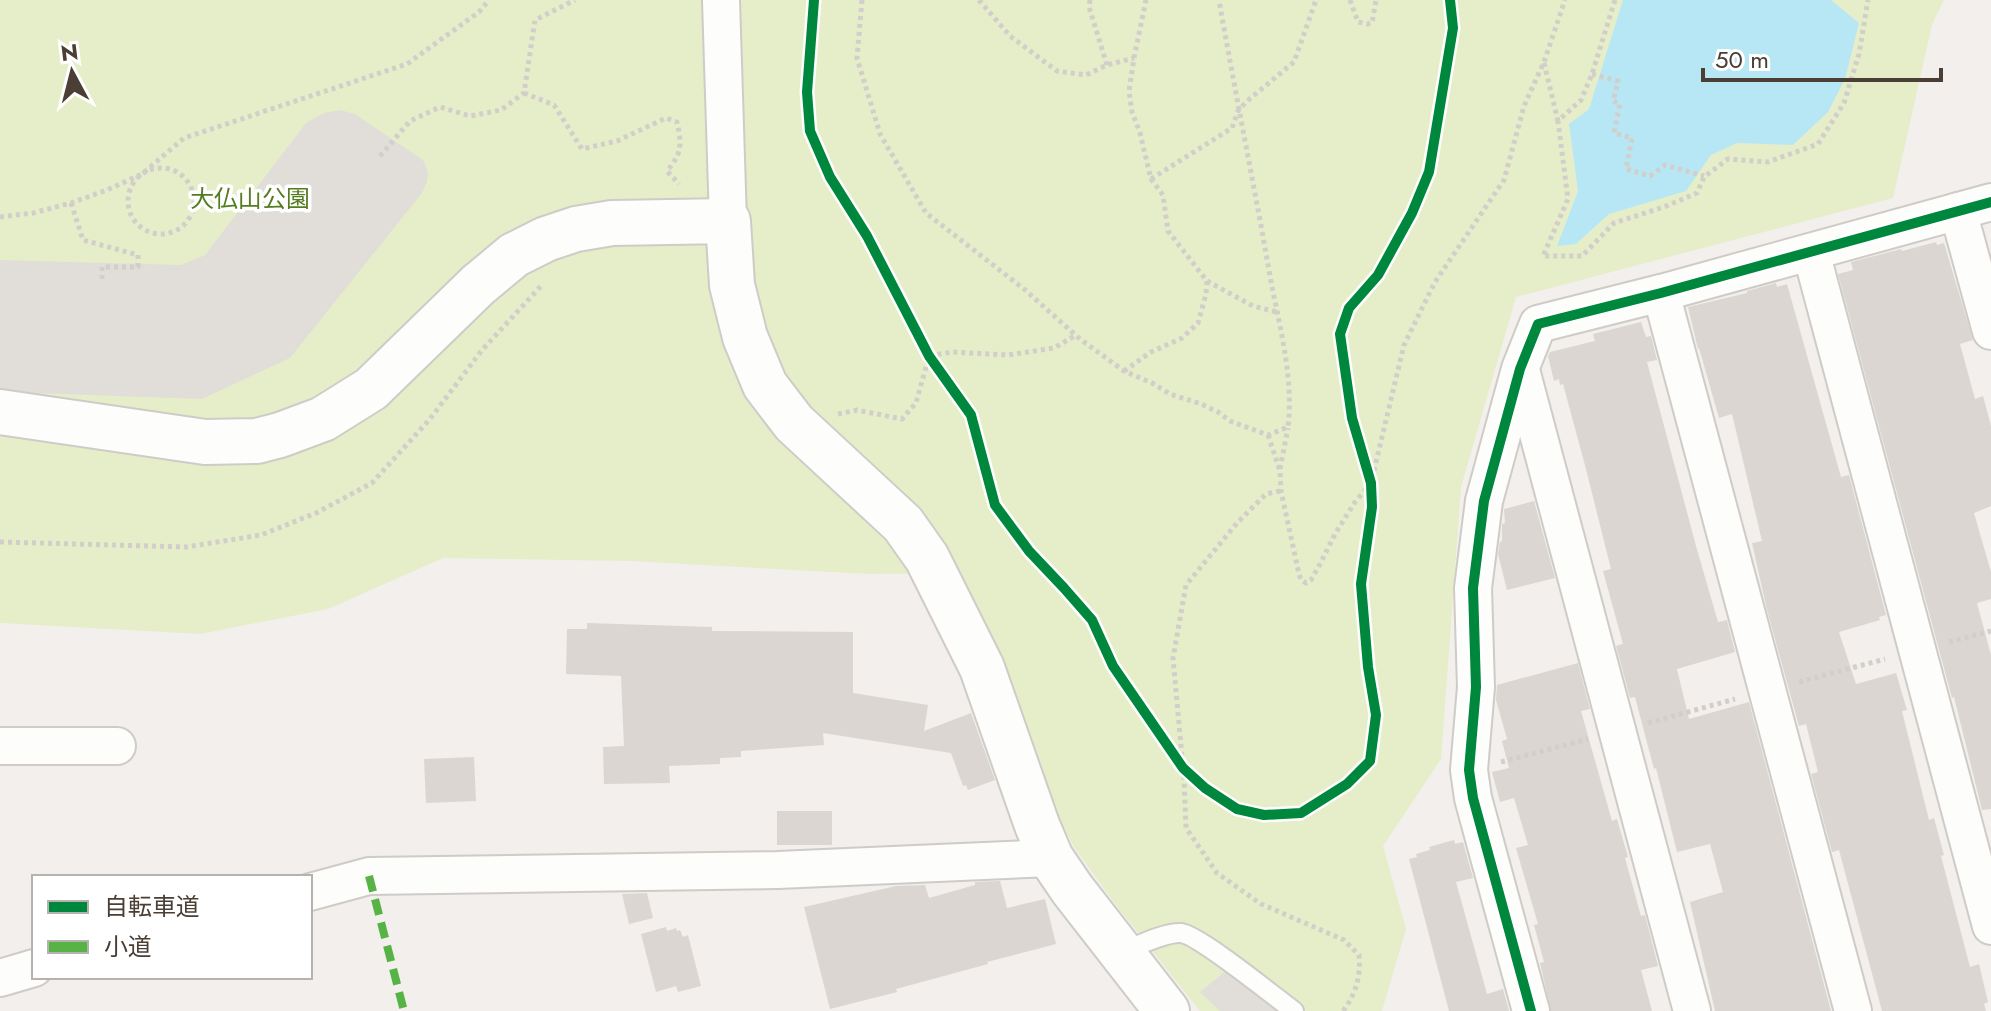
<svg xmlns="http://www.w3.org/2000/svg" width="1991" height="1011" viewBox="0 0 1991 1011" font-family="Jost,'Noto Sans JP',sans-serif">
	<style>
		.green { fill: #e6eec9 }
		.parking { fill: #e1deda }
		.water { fill: #b7e7f5 }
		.building { fill: #dbd6d1 }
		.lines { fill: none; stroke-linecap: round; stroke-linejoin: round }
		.service-casing { stroke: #cfcbc7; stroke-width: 22 }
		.minor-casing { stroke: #cfcbc7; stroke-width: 40 }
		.tertiary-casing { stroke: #cfcbc7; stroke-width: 48 }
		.path { stroke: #d2ceca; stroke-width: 5; stroke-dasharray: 4 4; stroke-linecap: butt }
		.service { stroke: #fdfdfc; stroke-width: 18 }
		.minor { stroke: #fdfdfc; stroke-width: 36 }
		.tertiary { stroke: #fdfdfc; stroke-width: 44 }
		.quiet { stroke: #57b346; stroke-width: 8; stroke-dasharray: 16 8; stroke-linecap: butt }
		.cycleway-casing { stroke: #fff; stroke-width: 15 }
		.cycleway { stroke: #00873e; stroke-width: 10 }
		.labels { text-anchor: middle; stroke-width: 7; stroke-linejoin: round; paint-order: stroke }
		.park-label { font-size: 24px; fill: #547d20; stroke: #fff }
	</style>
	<rect width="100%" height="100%" fill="#f2efec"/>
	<path class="green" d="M0,0H1944L1932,25L1893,198L1516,297L1461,487L1441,759L1383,846L1406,929L1382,1011H1200L1115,904L1074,847L1055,810L1024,728L1000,655L960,573L869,574L631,561L443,558L328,609L200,634L0,623Z"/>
	<g class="parking">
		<path d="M340,110L355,114L423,160L428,172L427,182L422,193L290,358L202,399L0,392V260L181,265L205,255L306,123L324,113Z"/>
		<path d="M1233,965L1294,1011H1220L1200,992Z"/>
	</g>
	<path class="water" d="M1623,0H1831L1859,23L1845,79L1828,112L1793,145L1737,143L1711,155L1686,191L1609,214L1576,244L1557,246L1578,191L1569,124L1589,109Z"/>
	<g class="building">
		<path d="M1936,242L1937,245L1944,243L1973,340L1960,344L1975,399L1983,396L1991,426V506L1974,513L1991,572V599L1977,603L1991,655V809L1982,810L1954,697L1952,698L1838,274L1853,270L1851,262L1901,249L1902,251Z"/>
		<path d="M1776,283L1777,287L1787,284L1841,477L1849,475L1886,615L1879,617L1880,620L1839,632L1856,684L1896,673L1907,710L1902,711L1929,820L1934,818L1944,855L1941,856L1970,967L1979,964L1988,1002L1984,1004L1986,1011H1882L1839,850L1832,852L1811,774L1818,772L1806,724L1799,726L1767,610L1752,543L1762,541L1732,414L1719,418L1699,348L1698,349L1688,307L1747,293V291Z"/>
		<path d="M1641,322L1646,337L1651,336L1657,360L1647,362L1696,546L1718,622L1727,620L1735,652L1677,669L1689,719L1749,702L1831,1011H1715L1690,902L1723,892L1710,844L1677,852L1656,768L1654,769L1635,697L1630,698L1616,646L1623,644L1603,571L1611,569L1586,469L1563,384L1560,385L1559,379L1554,381L1548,356L1550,352L1595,341L1593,334Z"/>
		<path d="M1534,501L1555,578L1507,590L1498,554L1500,542L1502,541V524L1505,523L1504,509Z"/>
		<path d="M587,623L712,627V631L853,632V693L928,705L924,731L971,713L995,780L968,790L966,785L963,786L951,753L823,733L824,745L741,751V757L720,758V764L669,766L670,783L604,784L603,747L624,746L621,676L566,674L567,629H587Z"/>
		<path d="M1578,663L1590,709L1581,711L1612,821L1617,819L1628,857L1625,858L1641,916L1645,915L1658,966L1641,970L1652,1011H1551L1540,963L1544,962L1534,925L1538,924L1516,848L1528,845L1514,798L1500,802L1492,772L1509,768L1502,741L1507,739L1496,700L1497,685Z"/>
		<path d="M474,757L476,801L426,803L424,759Z"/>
		<rect x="777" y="811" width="55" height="34"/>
		<path d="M1454,840L1455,844L1463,842L1473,878L1456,882L1487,994L1503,989L1509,1011H1449L1409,859L1417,857L1416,854L1430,850L1429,847Z"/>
		<path d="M1000,881L1007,908L1045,899L1056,944L987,962L988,964L896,989L897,992L830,1009L804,907L896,886L925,885L929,898L975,885V882Z"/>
		<path d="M647,893L653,918L629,924L622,894Z"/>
		<path d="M666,927L667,931L676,928L677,931L680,930L683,937L688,935L701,986L678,992L676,986L656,992L641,934Z"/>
	</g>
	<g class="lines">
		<defs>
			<path id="service" d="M1122,952C1137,946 1165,932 1181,933C1199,935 1275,997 1294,1011"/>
			<g id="minor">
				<path d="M721,0L728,221"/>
				<path d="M1958,211L1991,331"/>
				<path d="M1811,252L1991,926"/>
				<path d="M1661,293L1853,1011"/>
				<path d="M1521,370L1692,1011"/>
				<path d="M0,746H117"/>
				<path d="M310,892L369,876L778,870L1051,858"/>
				<path d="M0,978L34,968"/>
				<path d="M1531,1011L1473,798L1469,770L1476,687L1473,588L1484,501L1520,369L1538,324L1661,293L1991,202"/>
			</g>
			<path id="tertiary" d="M0,412L205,442L257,441L280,435L323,419L371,389L478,285L514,255L546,239L576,229L612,223L728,221L732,285L745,337L765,385L794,423L903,524L927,558L982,668L1037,825L1051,858L1072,889L1167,1011"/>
		</defs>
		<use href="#service" class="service-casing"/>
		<use href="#minor" class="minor-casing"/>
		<use href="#tertiary" class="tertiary-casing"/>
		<g class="path">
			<path d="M862,0L857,58L880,134L926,213L1024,289L1080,339L1124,371L1152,383L1170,394L1201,404L1218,412L1230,421L1268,435L1288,427C1294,377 1279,325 1270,276C1254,184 1235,92 1219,0"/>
			<path d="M979,0L1010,36L1057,71L1086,75L1107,65L1134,58"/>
			<path d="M1090,0L1089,7L1107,65"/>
			<path d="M1350,0L1358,22L1367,24L1372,23L1376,0"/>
			<path d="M1615,0L1592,74L1581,100L1558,121L1568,199L1543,256H1582L1614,223L1664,207L1697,193L1704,177L1728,159L1768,162L1818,144L1844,103L1859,54L1868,0"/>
			<path d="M1544,63L1558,121"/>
			<path d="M1592,74L1618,81L1613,101L1620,104L1614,133L1632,138L1626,169L1650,176L1665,165L1704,176"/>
			<path d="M524,93L554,105L582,149L617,141L666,118L677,122C682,145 682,153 667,171L679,184"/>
			<path d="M380,156L410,121L440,107L470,116L501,110L524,93L535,20L575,0"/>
			<circle cx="161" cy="201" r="33"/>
			<path d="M1151,179L1232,128L1238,111L1246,102L1294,62L1316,0"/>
			<path d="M71,203L83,240L138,255V267H102V280"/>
			<path d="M0,217L33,213L71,203L107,190L142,174L184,138L407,64L479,12L489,0"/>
			<path d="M1207,281L1253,306L1277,312"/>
			<path d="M1124,371L1151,352L1182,338L1198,323L1206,294L1207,281L1168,231L1163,195L1151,179L1140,133L1132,112L1129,91L1134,58L1146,0"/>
			<path d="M838,414L857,410L902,419L916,403L929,356L952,352L1008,355L1054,348L1076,335"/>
			<path d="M1268,435L1280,471L1281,491L1299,574L1301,580L1306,583L1311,580L1319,566L1335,534L1355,502L1371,483L1404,345L1435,282L1504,180L1524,106L1544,62L1565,0"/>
			<path d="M1280,469L1288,428"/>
			<path d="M1280,491L1266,494L1237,523L1186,585L1173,658L1184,779L1186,828L1217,873L1261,904L1344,940L1359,955C1361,976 1356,994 1343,1011"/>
			<path d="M0,542L186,547L261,535L316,513L372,483L430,419L482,350L542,285"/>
			<path d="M1949,642L1991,631"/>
			<path d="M1799,682L1885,659"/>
			<path d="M1648,723L1735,699"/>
			<path d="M1501,762L1588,739"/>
		</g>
		<use href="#service" class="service"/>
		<use href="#minor" class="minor"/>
		<use href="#tertiary" class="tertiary"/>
		<path class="quiet" d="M369,876L404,1011"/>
		<defs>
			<g id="cycleway">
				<path d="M814,0L807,92L810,131L830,177L867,236L929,356L971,415L995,505L1029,551L1064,588L1092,620L1113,666L1183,768L1205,788L1237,809L1264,815L1301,813L1347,784L1370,761L1376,715L1368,667L1361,584L1372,507L1371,483L1352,418L1340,334L1349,308L1378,275L1412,213L1429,172L1453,28L1450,0"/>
				<path d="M1531,1011L1473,798L1469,770L1476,687L1473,588L1484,501L1520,369L1538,324L1661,293L1991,202"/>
			</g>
		</defs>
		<use href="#cycleway" class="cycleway-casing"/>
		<use href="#cycleway" class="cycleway"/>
	</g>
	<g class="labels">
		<g class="park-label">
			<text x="250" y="207">大仏山公園</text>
		</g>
	</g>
	<rect x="32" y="875" width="280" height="104" fill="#ffffff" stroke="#b7b2ae" stroke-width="2"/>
	<rect x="48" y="901" width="40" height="12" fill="#00873e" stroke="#b7b2ae" stroke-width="2"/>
	<text x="104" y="915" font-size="24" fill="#4a3e35">自転車道</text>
	<rect x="48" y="941" width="40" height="12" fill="#57b346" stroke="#b7b2ae" stroke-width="2"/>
	<text x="104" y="955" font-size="24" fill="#4a3e35">小道</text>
	<g transform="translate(72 72) rotate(353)" stroke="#ffffff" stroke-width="6" paint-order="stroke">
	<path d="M0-6L14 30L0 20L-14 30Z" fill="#4a3e35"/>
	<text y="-12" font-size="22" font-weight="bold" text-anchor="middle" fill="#4a3e35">N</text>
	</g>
	<path d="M1703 68v12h238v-12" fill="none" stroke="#4a3e35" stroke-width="4"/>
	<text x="1715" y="68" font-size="24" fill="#4a3e35" stroke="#ffffff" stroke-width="6" paint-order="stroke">50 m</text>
</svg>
